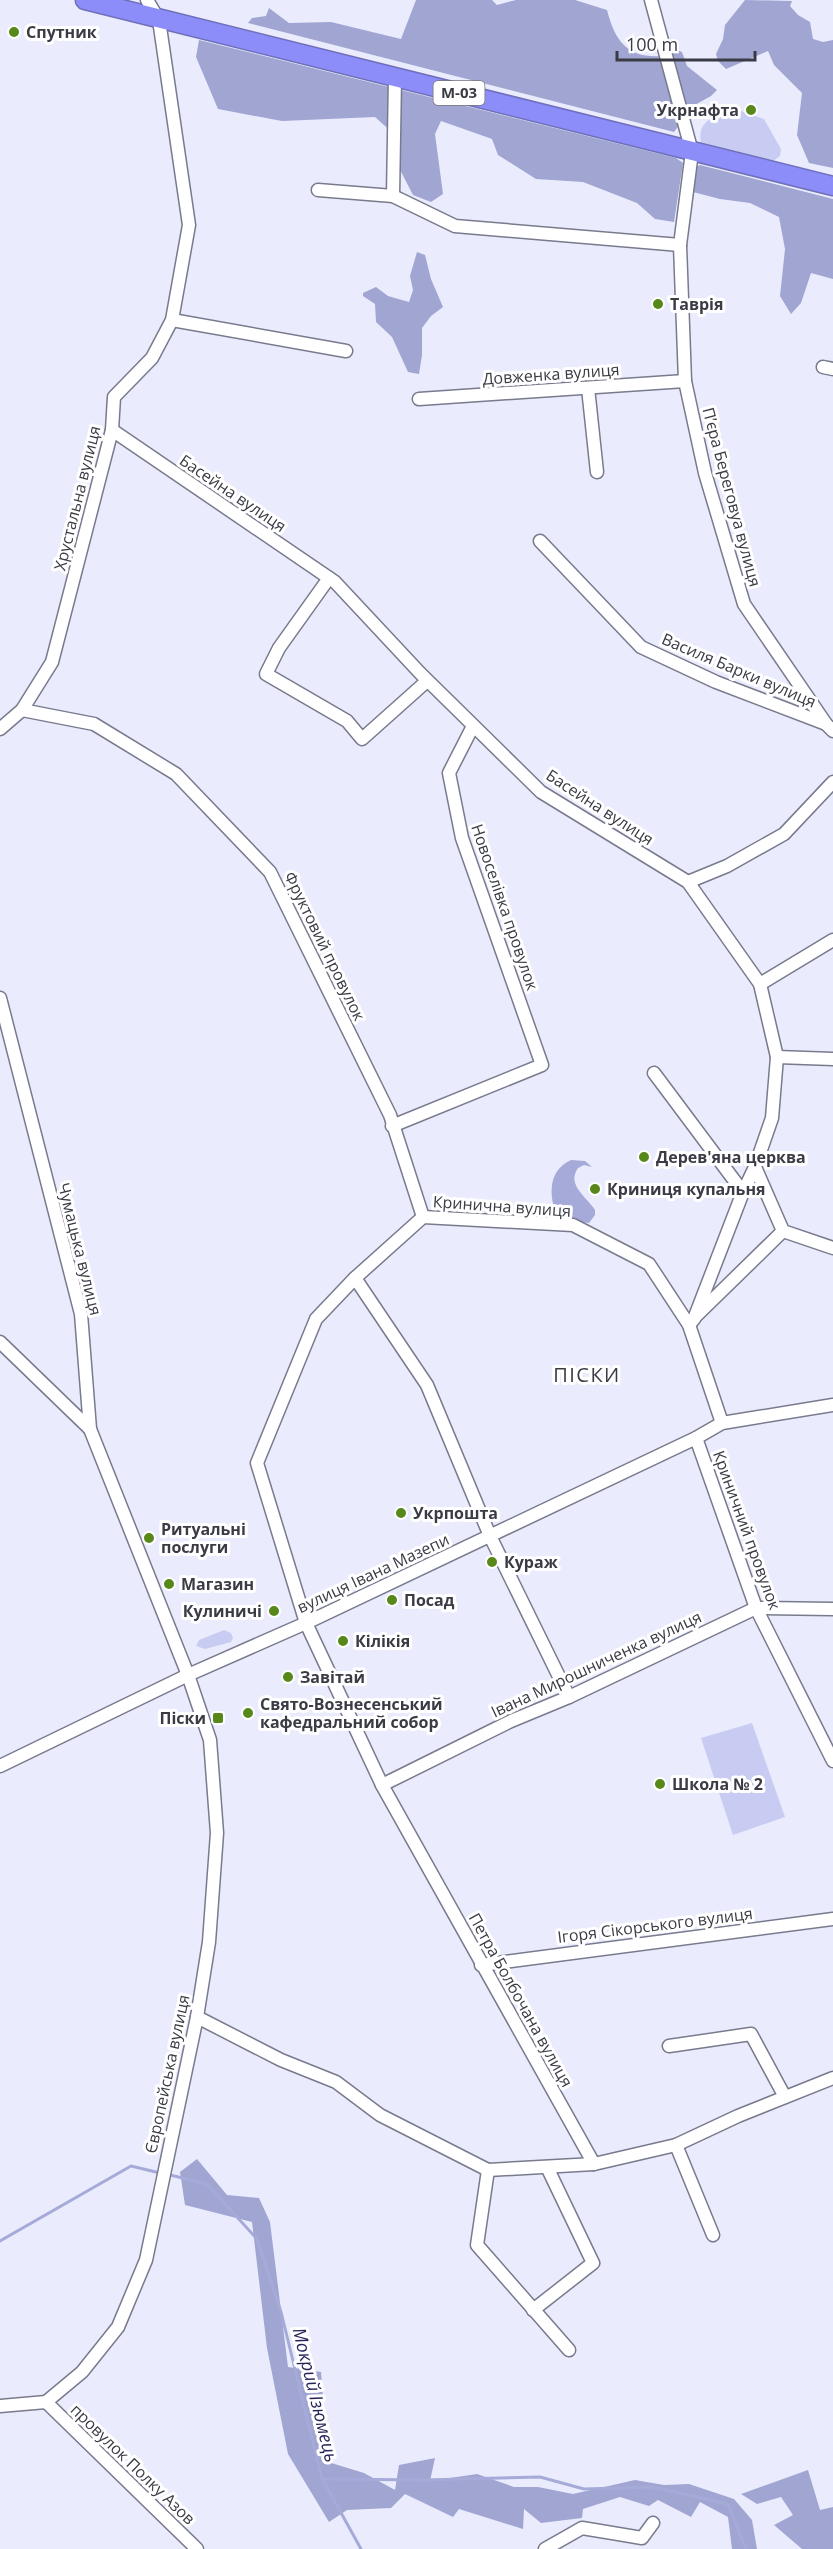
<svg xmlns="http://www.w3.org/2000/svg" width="833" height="2549" viewBox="0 0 833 2549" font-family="'Open Sans',sans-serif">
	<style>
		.green { fill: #c8ccf2 }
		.forest { fill: #a1a5d2 }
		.water { fill: #a6aad8 }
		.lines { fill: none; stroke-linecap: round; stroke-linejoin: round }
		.stream { stroke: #a6aad8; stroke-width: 3 }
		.minor-casing { stroke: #787a8d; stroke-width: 15 }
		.highway-casing { stroke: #6f70b9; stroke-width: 21 }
		.minor { stroke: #fff; stroke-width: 12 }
		.highway { stroke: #8c8df8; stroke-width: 18 }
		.poi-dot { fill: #58871a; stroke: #fff; stroke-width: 2 }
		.labels { text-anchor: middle; stroke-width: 6; stroke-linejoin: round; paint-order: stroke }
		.shield { fill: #fff; stroke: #75767c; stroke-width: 1.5 }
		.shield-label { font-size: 15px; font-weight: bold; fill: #3a3b44 }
		.poi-label { font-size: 16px; font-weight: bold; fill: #3a3b44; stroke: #fff; text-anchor: start }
		.street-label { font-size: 16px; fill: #3a3b44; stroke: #fff }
		.water-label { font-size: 18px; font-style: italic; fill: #26235a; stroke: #fff }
		.quarter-label { font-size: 20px; letter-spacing: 1.5px; fill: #3a3b44; stroke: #fff }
	</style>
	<rect width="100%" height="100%" fill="#eaecfd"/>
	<g class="green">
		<path d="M733,111H741L764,119L781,149L780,156L772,162L701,142C696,121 717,114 733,111Z"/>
		<path d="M224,1630L231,1633L233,1638L231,1642L205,1649L196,1646L199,1640Z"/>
		<path d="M752,1723L785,1817L733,1835L701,1738Z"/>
	</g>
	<g class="forest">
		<path d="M416,0H492L497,5L516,0H575L607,10C616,46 632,61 671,55L675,49L682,52L687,66L717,90L711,96L693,106L674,132L248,23L252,18L266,16L269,8L289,23L331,22L401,39Z"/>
		<path d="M745,0L792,1L790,6L798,15L810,22L813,39L823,42L833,40V168L809,163L797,135L802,93L774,65L768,51L726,69L718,61L716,54L723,39L725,25Z"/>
		<path d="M199,40L676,158L683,163L674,222L655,219L637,203L583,182L536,179L498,155L492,139L441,121L435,134L443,194L431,202L413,195L394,158V134L375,117L282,121L218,109L196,57Z"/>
		<path d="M700,165L833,199V279L811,273L801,303L791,314L780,296L785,249L779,217L750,203L720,199L693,192L696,167Z"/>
		<path d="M417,252L425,255L431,279L443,307L431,316L422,328V355L419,374L408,372L392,337L376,322L375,304L363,296V293L376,287L388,296L409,302L413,290L410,276Z"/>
		<path d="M197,2159L227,2195L259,2198L270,2222L288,2367L321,2372L328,2462L364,2473L395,2490L399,2465L435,2458L430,2481L477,2474L514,2487H538L573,2494L635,2480L664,2485L689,2484L734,2499L752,2520L757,2549H732L728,2517L700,2502L691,2517L658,2500L649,2506L620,2497L583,2509L582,2518L541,2523L524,2509L523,2529L459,2509L453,2517L405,2494L391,2508L347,2510L329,2522L288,2454L267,2348L252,2222L185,2205L180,2172Z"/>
		<path d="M808,2470L820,2510L833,2507V2549H802L774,2525L793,2515L781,2497L757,2504L741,2494Z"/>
	</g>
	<path class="water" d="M571,1160L585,1161L592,1167L584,1165L578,1168C566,1185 587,1197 595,1210V1215L589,1223L559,1220C549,1200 546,1171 571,1160Z"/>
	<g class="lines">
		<g class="stream">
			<path d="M166,2174L207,2184L257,2239L281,2312L322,2479L424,2480L540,2477L584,2489L653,2487L728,2504L746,2549"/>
			<path d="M0,2241L131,2166L160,2173"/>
			<path d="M323,2480L361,2549"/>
		</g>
		<defs>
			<g id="minor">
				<path d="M651,0L692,152L680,245L685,381L705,473L744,604L826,724L833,731"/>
				<path d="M318,190L393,196L455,226L680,245"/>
				<path d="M393,196L395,77"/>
				<path d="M172,320L346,351"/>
				<path d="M823,367L833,369"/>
				<path d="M588,388L597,472"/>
				<path d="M419,399L685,381"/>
				<path d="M112,430L335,582L420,673L541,792L688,882L760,984L777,1057L772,1118L755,1167L783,1231L833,1248"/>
				<path d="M540,541L641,647L716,682L826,724"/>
				<path d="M329,578L279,648L266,674L347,721L362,739L427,681"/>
				<path d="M22,710L94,724L176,774L270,872L390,1115L423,1217"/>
				<path d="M0,729L22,710L52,662L112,430L114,397L152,358L172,320L189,225L159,20L147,0"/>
				<path d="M688,882L727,866L784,834L833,782"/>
				<path d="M760,984L833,940"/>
				<path d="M0,998L81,1314L90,1429L188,1675L210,1740L217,1833L209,1942L197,2017L146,2260L118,2327L82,2372L46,2402L0,2406"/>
				<path d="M777,1057L833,1059"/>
				<path d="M654,1073L743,1192"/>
				<path d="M392,1126L542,1065L462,838L449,773L473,726"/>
				<path d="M355,1278L427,1385L490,1536L569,1697"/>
				<path d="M696,1316L783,1231"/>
				<path d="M689,1325L694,1319L743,1192L755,1167"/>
				<path d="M0,1342L90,1429"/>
				<path d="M722,1423L689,1325L649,1264L573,1225L423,1217L355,1278L316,1319L257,1463L306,1623L382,1785L594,2164L676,2145L738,2116L833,2078"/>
				<path d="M696,1438L756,1608L833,1761"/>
				<path d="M0,1766L188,1675L306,1623L696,1438L722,1423L833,1405"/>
				<path d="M382,1785L511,1721L569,1697L756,1608L833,1609"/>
				<path d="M481,1965L833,1919"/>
				<path d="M197,2017L281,2060L336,2082L380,2115L488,2170L594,2164"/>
				<path d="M669,2046L751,2034L785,2097"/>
				<path d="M676,2145L713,2235"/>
				<path d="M488,2170L477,2245L569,2350"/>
				<path d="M533,2310L593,2263L547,2167"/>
				<path d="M46,2402L197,2549"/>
				<path d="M545,2549L582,2528L642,2538L653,2523"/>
			</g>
			<path id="highway" d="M85,0L833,186"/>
		</defs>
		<use href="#minor" class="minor-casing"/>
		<use href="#highway" class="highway-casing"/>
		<use href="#minor" class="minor"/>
		<use href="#highway" class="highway"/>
	</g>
	<g class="poi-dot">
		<circle cx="14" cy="32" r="6"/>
		<circle cx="751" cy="110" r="6"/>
		<circle cx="658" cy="304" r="6"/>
		<circle cx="644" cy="1157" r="6"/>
		<circle cx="595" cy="1189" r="6"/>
		<circle cx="401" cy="1513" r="6"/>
		<circle cx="149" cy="1538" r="6"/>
		<circle cx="492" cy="1562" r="6"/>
		<circle cx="169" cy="1584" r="6"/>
		<circle cx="392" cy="1600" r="6"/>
		<circle cx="274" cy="1611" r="6"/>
		<circle cx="343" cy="1641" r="6"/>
		<circle cx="288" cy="1677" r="6"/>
		<circle cx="248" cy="1713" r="6"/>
		<rect x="212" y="1712" width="12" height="12" rx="3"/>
		<circle cx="660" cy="1784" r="6"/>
	</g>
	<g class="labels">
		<rect class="shield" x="433.5" y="81" width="51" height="24" rx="4.5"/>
		<g class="shield-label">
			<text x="459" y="98">М-03</text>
		</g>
		<g class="poi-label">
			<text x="26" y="38">Спутник</text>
			<text x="739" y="116" text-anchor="end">Укрнафта</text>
			<text x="670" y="310">Таврiя</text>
			<text x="656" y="1163">Дерев'яна церква</text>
			<text x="607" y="1195">Криниця купальня</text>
			<text x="413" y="1519">Укрпошта</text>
			<text x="161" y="1535">Ритуальні<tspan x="161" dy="18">послуги</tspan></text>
			<text x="504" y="1568">Кураж</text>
			<text x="181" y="1590">Магазин</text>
			<text x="404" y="1606">Посад</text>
			<text x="262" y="1617" text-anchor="end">Кулиничі</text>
			<text x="355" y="1647">Кілікія</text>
			<text x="300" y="1683">Завітай</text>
			<text x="260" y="1710">Свято-Вознесенський<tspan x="260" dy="18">кафедральний собор</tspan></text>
			<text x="206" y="1724" text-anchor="end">Піски</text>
			<text x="672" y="1790">Школа № 2</text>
		</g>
		<g class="street-label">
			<text transform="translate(551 374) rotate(-4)" y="6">Довженка вулиця</text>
			<text transform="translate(233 493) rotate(34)" y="6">Басейна вулиця</text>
			<text transform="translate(732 497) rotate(75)" y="6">П’єра Береговуа вулиця</text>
			<text transform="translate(77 498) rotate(-76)" y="6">Хрустальна вулиця</text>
			<text transform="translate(739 670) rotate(23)" y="6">Василя Барки вулиця</text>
			<text transform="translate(600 807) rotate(33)" y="6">Басейна вулиця</text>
			<text transform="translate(505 907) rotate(71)" y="6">Новоселівка провулок</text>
			<text transform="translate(325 946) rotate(64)" y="6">Фруктовий провулок</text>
			<text transform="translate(502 1206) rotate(4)" y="6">Кринична вулиця</text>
			<text transform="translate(80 1249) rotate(76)" y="6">Чумацька вулиця</text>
			<text transform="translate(747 1530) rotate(70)" y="6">Криничний провулок</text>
			<text transform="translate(373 1573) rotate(-25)" y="6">вулиця Івана Мазепи</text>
			<text transform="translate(596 1664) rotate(-25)" y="6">Івана Мирошниченка вулиця</text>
			<text transform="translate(655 1925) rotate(-7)" y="6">Ігоря Сікорського вулиця</text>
			<text transform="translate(521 2000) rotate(61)" y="6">Петра Болбочана вулиця</text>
			<text transform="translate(167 2074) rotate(-78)" y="6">Європейська вулиця</text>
			<text transform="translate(133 2464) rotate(44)" y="6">провулок Полку Азов</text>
		</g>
		<g class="water-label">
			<text transform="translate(315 2395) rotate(76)" y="6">Мокрий Ізюмець</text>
		</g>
		<g class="quarter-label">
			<text x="587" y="1382">ПІСКИ</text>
		</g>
	</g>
	<path d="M617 51v9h138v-9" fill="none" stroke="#3a3b44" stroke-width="3"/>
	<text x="626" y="51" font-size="18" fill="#3a3b44" stroke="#ffffff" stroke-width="4.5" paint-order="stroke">100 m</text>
</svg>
